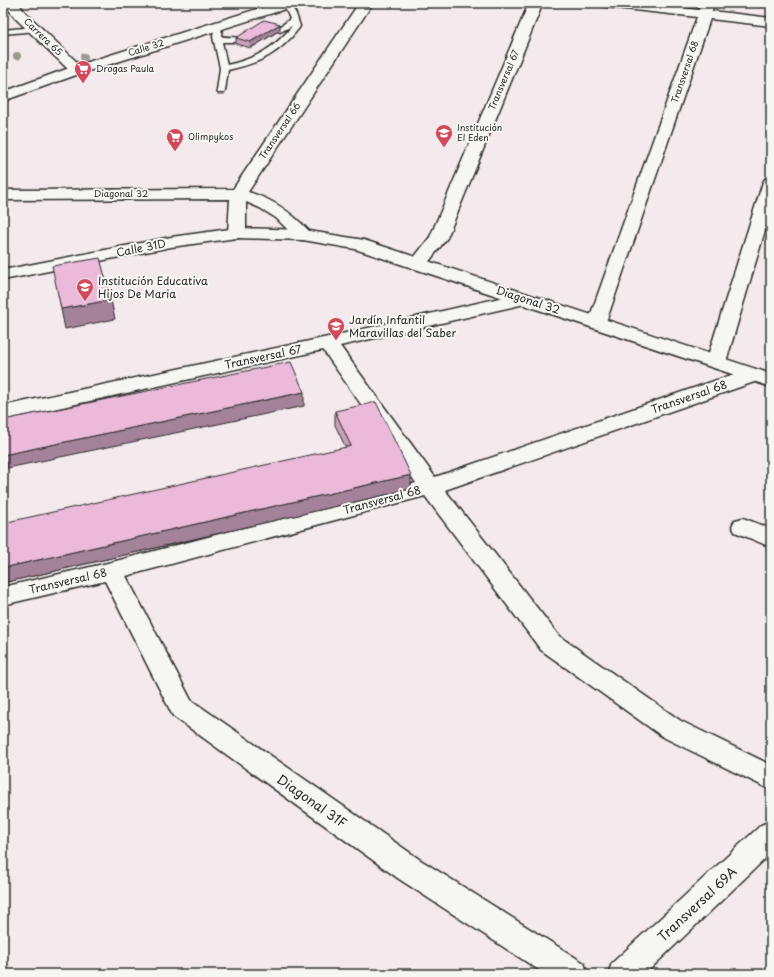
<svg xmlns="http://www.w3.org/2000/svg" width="774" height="977" viewBox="0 0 774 977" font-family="'Playpen Sans',sans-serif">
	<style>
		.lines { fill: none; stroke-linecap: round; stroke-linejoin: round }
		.service-casing { stroke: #2b2b2b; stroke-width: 3 }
		.minor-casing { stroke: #2b2b2b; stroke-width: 3 }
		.tertiary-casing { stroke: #2b2b2b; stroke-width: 3 }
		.service { fill: #f6f6f2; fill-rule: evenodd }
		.minor { fill: #f6f6f2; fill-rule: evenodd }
		.tertiary { fill: #f6f6f2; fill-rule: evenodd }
		.tree { fill: #999a91 }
		.wall { fill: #caa0bb; stroke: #2b2b2b }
		.shaded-wall { fill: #a48299; stroke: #2b2b2b }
		.building { fill: #ebbada; stroke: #2b2b2b }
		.labels { text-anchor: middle; stroke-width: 4; stroke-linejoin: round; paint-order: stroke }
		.far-street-label { font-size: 9px; fill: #2b2b2b; stroke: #f6f6f2 }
		.far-poi-label { font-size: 9px; fill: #2b2b2b; stroke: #f6f6f2; text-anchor: start }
		.street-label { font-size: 11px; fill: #2b2b2b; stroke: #f6f6f2 }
		.poi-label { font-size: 11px; fill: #2b2b2b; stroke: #f6f6f2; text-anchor: start }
		.near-street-label { font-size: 13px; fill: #2b2b2b; stroke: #f6f6f2 }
	</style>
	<rect width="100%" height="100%" fill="#f4eaed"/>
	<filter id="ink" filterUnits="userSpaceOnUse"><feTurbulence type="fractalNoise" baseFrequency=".025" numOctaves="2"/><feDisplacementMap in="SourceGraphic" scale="8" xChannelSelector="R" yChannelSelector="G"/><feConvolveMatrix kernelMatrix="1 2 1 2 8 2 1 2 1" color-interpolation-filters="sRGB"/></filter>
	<g filter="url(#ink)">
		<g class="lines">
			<defs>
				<g id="service">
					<path d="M283,3L290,4L296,14L300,26L299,28C279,54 260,63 228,70L225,91L224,93H218L217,91L220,68L213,37L215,23H218L222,25L221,36C229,39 240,35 246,40L242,42H222L227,65C255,59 275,48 292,26L280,32L276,30L290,19Z"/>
					<path d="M34,27H37V31L3,34V30Z"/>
				</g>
				<g id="minor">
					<path d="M4,3H18L25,12L82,67L84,70L82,73L77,74L72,73L15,18Z"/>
					<path d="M359,3H373L248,192C273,199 292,213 309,231L312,235L309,239L303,240L297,239L276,218L260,208L246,202V233L243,237L237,238L231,237L228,233L230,199L3,200V190L233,189Z"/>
					<path d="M529,3H543L447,238L424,268L418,269L412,268L409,264L430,237Z"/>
					<path d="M600,3H641L699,10L700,3H714L712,11L771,18V26L710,19L606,322L604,326L597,328L590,326L588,322L697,17L607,7L602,6Z"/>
					<path d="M771,177V210L726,362L723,366L716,368L709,366L706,362L763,182L765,179Z"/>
					<path d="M522,293L529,295L531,299L529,303L340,346L435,477L746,370L753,369L760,370L763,375L760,380L445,490L559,636L681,721L771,765V790L663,737L541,650L425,496L126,576L191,700L419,859L584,963L588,974H545L399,879L173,716L105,581L3,605V587L112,562L416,483L323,350L3,420V406L328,337Z"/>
					<path d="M743,518L771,529V547L735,532L732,526L735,520Z"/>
				</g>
				<g id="tertiary">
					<path d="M276,3H297L295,6L82,73L3,101V92L72,67Z"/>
					<path d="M237,228L303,230L364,240L771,374V387L355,249L303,240L237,238L171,247L3,280V270L171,237Z"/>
					<path d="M771,821V853L645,974H608L612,963L761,825Z"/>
				</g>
			</defs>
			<use href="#service" class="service-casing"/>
			<use href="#minor" class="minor-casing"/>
			<use href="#tertiary" class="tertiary-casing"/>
			<use href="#service" class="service"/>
			<use href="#minor" class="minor"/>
			<use href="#tertiary" class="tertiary"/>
		</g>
		<g class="tree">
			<circle cx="17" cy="56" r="4"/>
			<circle cx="84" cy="57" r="4"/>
		</g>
		<g class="wall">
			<path d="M280,30L251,48L236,44V38Z"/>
			<path d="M335,411L411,489L3,583L346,448L335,425Z"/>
		</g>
		<g class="shaded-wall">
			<path d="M280,24V30L251,48L250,42Z"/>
			<path d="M111,300L115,319L65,329L61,309Z"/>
			<path d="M304,392V406L3,469V455Z"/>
			<path d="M411,475V489L3,583V568Z"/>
		</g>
		<g class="building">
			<path d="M264,20L280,24L250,42L236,38Z"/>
			<path d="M100,258L111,300L61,309L52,266Z"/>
			<path d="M291,362L304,392L3,455V420Z"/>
			<path d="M376,402L411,475L3,568V523L351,446L335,411Z"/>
		</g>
	</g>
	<defs>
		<symbol id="supermarket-pin" viewBox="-11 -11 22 30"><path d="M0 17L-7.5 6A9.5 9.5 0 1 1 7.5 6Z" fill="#d1495b" stroke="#f6f6f2"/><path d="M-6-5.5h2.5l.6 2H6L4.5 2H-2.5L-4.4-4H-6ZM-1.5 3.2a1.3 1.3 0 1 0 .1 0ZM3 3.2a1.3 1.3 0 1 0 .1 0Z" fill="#fff"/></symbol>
		<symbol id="school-pin" viewBox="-11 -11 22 30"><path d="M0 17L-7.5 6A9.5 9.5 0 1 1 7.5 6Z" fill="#d1495b" stroke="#f6f6f2"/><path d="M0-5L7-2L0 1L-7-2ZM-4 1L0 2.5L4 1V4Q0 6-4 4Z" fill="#fff"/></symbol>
	</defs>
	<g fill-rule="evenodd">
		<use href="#supermarket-pin" x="73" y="59" width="20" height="27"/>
		<use href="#school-pin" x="434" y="123" width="20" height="27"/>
		<use href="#supermarket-pin" x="165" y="127" width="20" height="27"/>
		<use href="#school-pin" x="75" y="277" width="20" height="27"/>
		<use href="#school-pin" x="326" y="316" width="20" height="27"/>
	</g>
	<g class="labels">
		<g class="far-street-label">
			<text transform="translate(43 37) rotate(44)" y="3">Carrera 65</text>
			<text transform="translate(146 48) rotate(-17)" y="3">Calle 32</text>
			<text transform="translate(685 72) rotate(-71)" y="3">Transversal 68</text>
			<text transform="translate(504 80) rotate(-67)" y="3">Transversal 67</text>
			<text transform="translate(280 131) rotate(-56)" y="3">Transversal 66</text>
			<text x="121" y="197">Diagonal 32</text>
		</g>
		<g class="far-poi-label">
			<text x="96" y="72">Drogas Paula</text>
			<text x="457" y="131">Institución<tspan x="457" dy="10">El Eden</tspan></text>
			<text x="188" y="140">Olimpykos</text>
		</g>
		<g class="street-label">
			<text transform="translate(141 248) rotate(-11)" y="4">Calle 31D</text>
			<text transform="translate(528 300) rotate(18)" y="4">Diagonal 32</text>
			<text transform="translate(263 357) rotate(-12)" y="4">Transversal 67</text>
			<text transform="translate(689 397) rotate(-19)" y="4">Transversal 68</text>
			<text transform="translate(382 500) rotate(-15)" y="4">Transversal 68</text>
			<text transform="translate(68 581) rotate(-13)" y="4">Transversal 68</text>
		</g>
		<g class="poi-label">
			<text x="98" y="285">Institución Educativa<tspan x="98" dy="13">Hijos De Maria</tspan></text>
			<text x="349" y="324">Jardín Infantil<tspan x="349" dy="13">Maravillas del Saber</tspan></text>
		</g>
		<g class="near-street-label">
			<text transform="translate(312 801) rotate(35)" y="5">Diagonal 31F</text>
			<text transform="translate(697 904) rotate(-43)" y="5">Transversal 69A</text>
		</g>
	</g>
	<rect width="774" height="977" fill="none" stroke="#f6f6f2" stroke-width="16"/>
	<rect x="8" y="8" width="758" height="961" fill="none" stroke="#2b2b2b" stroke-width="1.5" filter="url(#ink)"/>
</svg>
